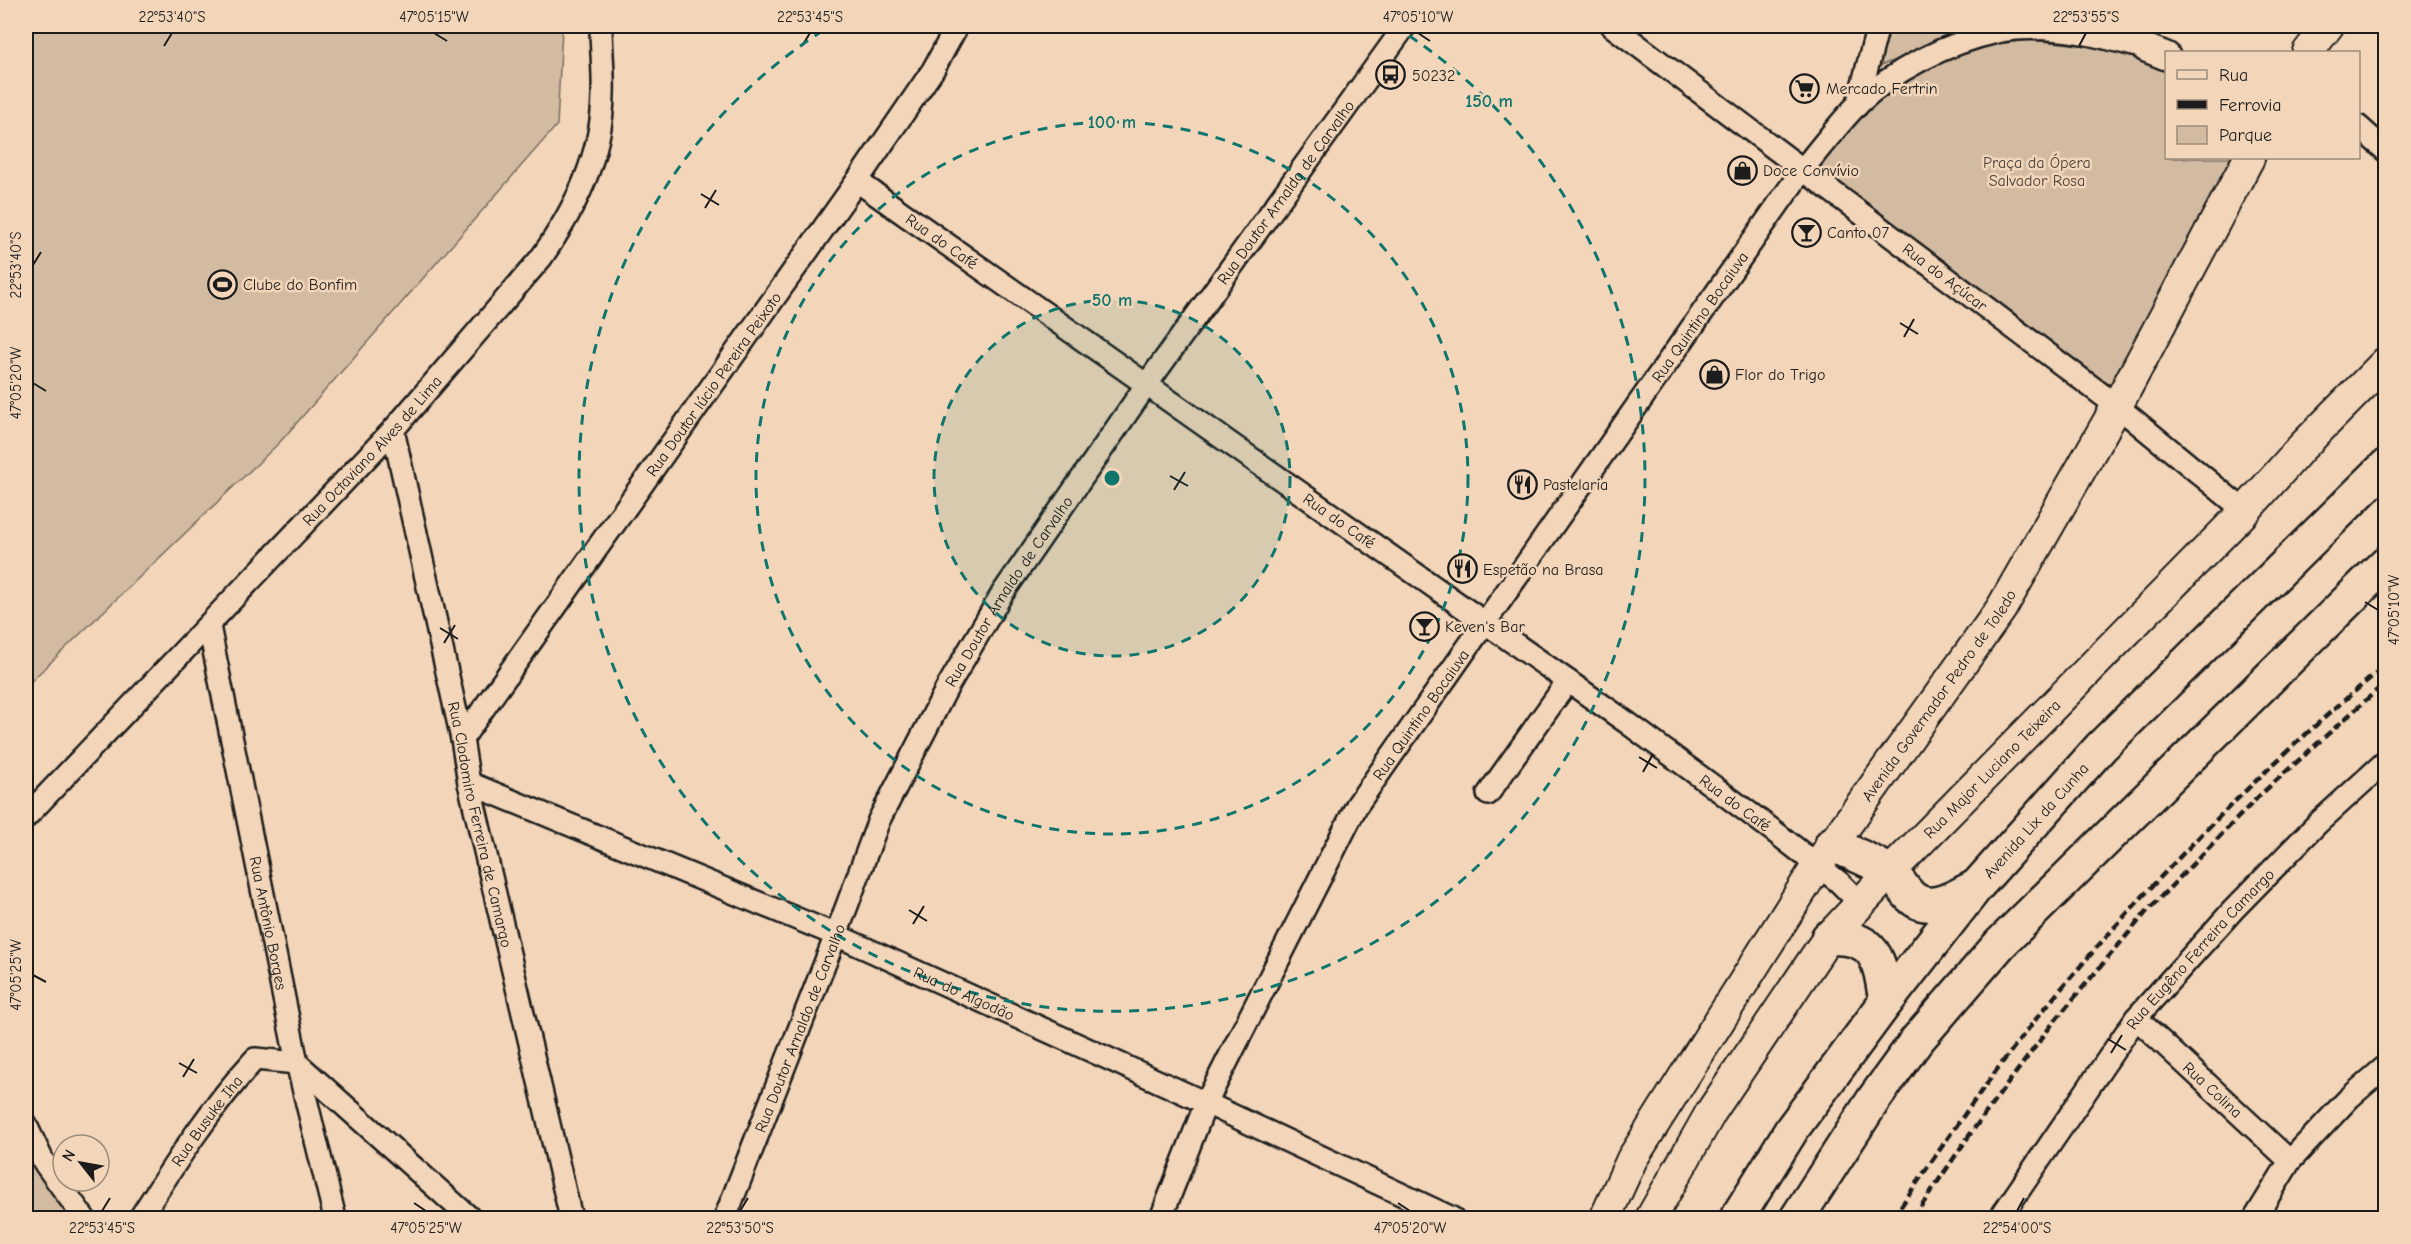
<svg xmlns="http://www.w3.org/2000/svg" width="2411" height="1244" viewBox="0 0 2411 1244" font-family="'Comic Neue',sans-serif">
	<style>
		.green { fill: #d3bba2; stroke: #786c5f; stroke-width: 1.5 }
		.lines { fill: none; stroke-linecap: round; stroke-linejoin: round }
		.minor-casing { stroke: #1c1c1c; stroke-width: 26 }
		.tertiary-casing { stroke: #1c1c1c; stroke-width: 32 }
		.secondary-casing { stroke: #1c1c1c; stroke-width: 34 }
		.trunk-casing { stroke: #1c1c1c; stroke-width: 38 }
		.minor { stroke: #f3d6b9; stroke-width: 21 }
		.tertiary { stroke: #f3d6b9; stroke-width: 27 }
		.secondary { stroke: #f3d6b9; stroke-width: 30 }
		.trunk { stroke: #f3d6b9; stroke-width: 33 }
		.rail { stroke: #1c1c1c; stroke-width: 4.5; stroke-dasharray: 9 4.5; stroke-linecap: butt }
		.ticks { fill: none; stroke: #1c1c1c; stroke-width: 2 }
		.ring { fill: none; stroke: #0f766e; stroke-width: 3; stroke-dasharray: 10 8 }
		.labels { text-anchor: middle; stroke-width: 5; stroke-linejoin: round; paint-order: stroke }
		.poi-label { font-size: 16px; fill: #1c1c1c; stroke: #f3d6b9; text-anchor: start }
		.park-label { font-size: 16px; fill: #4a443e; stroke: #f3d6b9 }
		.street-label { font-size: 16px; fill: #1c1c1c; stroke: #f3d6b9 }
		.centre { fill: #0f766e; stroke: #f3d6b9; stroke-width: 3 }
		.ring-label { font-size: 18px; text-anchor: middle; font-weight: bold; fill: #0f766e; stroke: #f3d6b9; stroke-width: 5; stroke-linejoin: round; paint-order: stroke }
		.neatline { fill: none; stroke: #1c1c1c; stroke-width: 2 }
		.ticks-label { font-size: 15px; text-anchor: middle; fill: #1c1c1c }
	</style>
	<rect width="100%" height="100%" fill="#f3d6b9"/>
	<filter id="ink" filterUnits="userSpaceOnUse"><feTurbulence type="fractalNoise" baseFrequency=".0167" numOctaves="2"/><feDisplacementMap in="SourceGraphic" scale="12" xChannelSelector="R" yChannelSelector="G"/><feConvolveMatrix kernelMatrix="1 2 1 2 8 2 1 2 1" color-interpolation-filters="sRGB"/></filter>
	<g filter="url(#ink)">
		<g class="green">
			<path d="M26,26H559L562,29L557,125L280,442L26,686Z"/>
			<path d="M1888,26H2002L1958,37L1879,66Z"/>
			<path d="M2031,40L2110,48L2146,55L2166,67V158H2237L2109,386L1819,172L1839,135L1868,104L1959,48Z"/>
			<path d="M26,1122L69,1218H26Z"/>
		</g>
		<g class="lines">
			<defs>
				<g id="minor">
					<path id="s1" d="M1612,26L2117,406L2245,511"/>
					<path d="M1857,106L1878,26"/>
					<path d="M2358,126L2386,151"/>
					<path id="s2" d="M857,181L1629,724L1771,829L1839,882L1860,903"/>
					<path id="s3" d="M393,430L462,739L469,783L571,1218"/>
					<path id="s4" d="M209,626L297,1063L335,1218"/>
					<path id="s5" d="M462,739L857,181L933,70L957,26"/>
					<path id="s6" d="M469,783L836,935L1206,1103L1452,1218"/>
					<path d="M1488,794L1568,681"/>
					<path id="s7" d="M26,817L393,430L541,258C575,209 602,156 603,95C604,72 601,49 601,26"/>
					<path id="s8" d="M2136,1018L2290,1161"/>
					<path d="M26,1125L43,1161L84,1218"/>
					<path id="s9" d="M140,1218C175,1163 211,1107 255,1059L297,1063L470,1218"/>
					<path id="s10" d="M725,1218L836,935L879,820L948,686L1002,594L1147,384L1405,26"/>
					<path id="s11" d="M1161,1218L1206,1103L1357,805L1803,169C1820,148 1837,126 1856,106C1893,70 1947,43 1997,32C2017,27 2040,28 2061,30C2089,32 2118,42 2146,48"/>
					<path id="s12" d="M2000,1218L2136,1018L2233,910L2318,823L2386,761"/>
					<path d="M2255,1218L2290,1161L2349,1098L2386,1066"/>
				</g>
				<path id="tertiary" d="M2123,26L2146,48L2166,56"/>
				<g id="secondary">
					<path d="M2308,52L2328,26"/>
					<path id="s13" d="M1605,1218L1632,1159L1817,866L2001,609L2117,406L2249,158"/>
					<path id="s14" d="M1651,1218L1711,1112L1828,938L1890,872L2245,511L2302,447L2386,362"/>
				</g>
				<g id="trunk">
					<path d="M1832,844C1850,853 1871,860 1888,871C1897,877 1902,888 1910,896C1929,915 1955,897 1975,887"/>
					<path d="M1828,938C1877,934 1880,962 1886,1002"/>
					<path id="s15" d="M1737,1218L1792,1129L1886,1002L1976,887L2101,747L2386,466"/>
					<path d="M1797,1218L1874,1099L1917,1040L2000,944L2386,563"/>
				</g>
			</defs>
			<use href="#minor" class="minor-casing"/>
			<use href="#tertiary" class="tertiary-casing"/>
			<use href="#secondary" class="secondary-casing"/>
			<use href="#trunk" class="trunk-casing"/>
			<use href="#minor" class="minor"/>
			<use href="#tertiary" class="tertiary"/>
			<use href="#secondary" class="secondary"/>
			<use href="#trunk" class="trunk"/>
			<g class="rail">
				<path d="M1893,1218C1940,1149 1988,1078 2041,1013C2145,887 2260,769 2386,665"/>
				<path d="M1913,1218L1973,1130L2053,1023L2148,910L2260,795L2386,682"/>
			</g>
		</g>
	</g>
	<path class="ticks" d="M434,33L447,41M1418,33L1430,41M164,46L172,33M802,46L810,33M2079,46L2086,33M701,194L719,205M705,208L716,190M33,265L41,252M1900,323L1918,334M1904,337L1914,319M33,383L46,391M1170,476L1188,486M1174,490L1185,472M2365,602L2378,610M440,628L458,639M444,643L455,625M1639,757L1657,768M1643,772L1653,754M909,910L927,921M913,924L924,906M33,975L46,982M2108,1039L2126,1050M2111,1053L2122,1035M179,1063L197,1073M183,1077L194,1059M414,1203L426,1211M1398,1203L1410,1211M102,1211L110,1198M740,1211L748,1198M2017,1211L2024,1198"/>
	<circle cx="1112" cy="478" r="178" fill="#0f766e" fill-opacity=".12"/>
	<g class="ring">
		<circle cx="1112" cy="478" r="178"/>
		<circle cx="1112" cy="478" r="356"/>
		<path d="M1394 26A533 533 0 1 1 830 26"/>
	</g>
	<defs>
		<symbol id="bus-ring" viewBox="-11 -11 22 22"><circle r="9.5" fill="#f3d6b9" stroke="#1c1c1c" stroke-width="1.5"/><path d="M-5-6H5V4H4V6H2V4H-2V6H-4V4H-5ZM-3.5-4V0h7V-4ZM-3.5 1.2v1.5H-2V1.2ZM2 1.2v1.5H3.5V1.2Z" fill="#1c1c1c"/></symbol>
		<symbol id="supermarket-ring" viewBox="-11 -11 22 22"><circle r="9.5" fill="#f3d6b9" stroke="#1c1c1c" stroke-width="1.5"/><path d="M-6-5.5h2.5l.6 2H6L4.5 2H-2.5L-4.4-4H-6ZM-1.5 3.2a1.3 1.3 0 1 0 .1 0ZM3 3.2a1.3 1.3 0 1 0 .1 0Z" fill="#1c1c1c"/></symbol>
		<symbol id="shop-ring" viewBox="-11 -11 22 22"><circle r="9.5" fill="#f3d6b9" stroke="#1c1c1c" stroke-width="1.5"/><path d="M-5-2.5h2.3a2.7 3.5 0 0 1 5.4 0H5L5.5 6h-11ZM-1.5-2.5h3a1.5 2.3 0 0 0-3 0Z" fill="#1c1c1c"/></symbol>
		<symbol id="bar-ring" viewBox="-11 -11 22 22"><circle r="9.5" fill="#f3d6b9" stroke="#1c1c1c" stroke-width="1.5"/><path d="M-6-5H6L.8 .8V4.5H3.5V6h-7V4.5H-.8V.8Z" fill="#1c1c1c"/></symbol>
		<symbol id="stadium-ring" viewBox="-11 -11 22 22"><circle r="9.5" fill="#f3d6b9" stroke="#1c1c1c" stroke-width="1.5"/><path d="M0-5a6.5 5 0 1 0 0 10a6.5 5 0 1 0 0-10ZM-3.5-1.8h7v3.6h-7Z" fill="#1c1c1c"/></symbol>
		<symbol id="restaurant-ring" viewBox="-11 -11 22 22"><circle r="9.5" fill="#f3d6b9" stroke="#1c1c1c" stroke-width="1.5"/><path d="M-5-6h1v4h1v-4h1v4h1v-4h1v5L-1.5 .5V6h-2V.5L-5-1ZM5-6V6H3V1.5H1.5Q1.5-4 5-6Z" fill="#1c1c1c"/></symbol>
	</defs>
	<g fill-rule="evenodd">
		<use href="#bus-ring" x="1374" y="58" width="33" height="33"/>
		<use href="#supermarket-ring" x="1788" y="72" width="33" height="33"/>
		<use href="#shop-ring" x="1726" y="154" width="33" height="33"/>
		<use href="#bar-ring" x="1790" y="216" width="33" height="33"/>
		<use href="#stadium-ring" x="206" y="268" width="33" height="33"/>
		<use href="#shop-ring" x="1698" y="358" width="33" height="33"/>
		<use href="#restaurant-ring" x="1506" y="468" width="33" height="33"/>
		<use href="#restaurant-ring" x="1446" y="552" width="33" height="33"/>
		<use href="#bar-ring" x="1408" y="610" width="33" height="33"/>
	</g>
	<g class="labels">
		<g class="poi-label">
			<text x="1412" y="81">50232</text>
			<text x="1826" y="94">Mercado Fertrin</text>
			<text x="1763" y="176">Doce Convívio</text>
			<text x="1827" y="238">Canto 07</text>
			<text x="243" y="290">Clube do Bonfim</text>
			<text x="1735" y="380">Flor do Trigo</text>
			<text x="1543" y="490">Pastelaria</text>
			<text x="1483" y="575">Espetão na Brasa</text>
			<text x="1445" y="632">Keven's Bar</text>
		</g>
		<g class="park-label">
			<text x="2037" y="168">Praça da Ópera<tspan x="2037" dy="18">Salvador Rosa</tspan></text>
		</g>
		<g class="street-label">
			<text dy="6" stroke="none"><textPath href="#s10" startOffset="1176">Rua Doutor Arnaldo de Carvalho</textPath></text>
			<text dy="6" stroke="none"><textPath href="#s2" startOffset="104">Rua do Café</textPath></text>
			<text dy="6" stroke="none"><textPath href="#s1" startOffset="417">Rua do Açúcar</textPath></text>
			<text dy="6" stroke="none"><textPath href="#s11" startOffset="1054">Rua Quintino Bocaiuva</textPath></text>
			<text dy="6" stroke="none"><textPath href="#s5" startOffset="435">Rua Doutor lúcio Pereira Peixoto</textPath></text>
			<text dy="6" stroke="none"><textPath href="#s7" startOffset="504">Rua Octaviano Alves de Lima</textPath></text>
			<text dy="6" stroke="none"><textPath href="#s2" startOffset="590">Rua do Café</textPath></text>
			<text dy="6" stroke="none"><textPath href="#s10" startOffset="690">Rua Doutor Arnaldo de Carvalho</textPath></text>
			<text dy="6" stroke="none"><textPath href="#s13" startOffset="621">Avenida Governador Pedro de Toledo</textPath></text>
			<text dy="6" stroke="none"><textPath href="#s11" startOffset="568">Rua Quintino Bocaiuva</textPath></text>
			<text dy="6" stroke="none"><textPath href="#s14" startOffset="567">Rua Major Luciano Teixeira</textPath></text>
			<text dy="6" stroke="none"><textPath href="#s2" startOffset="1076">Rua do Café</textPath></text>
			<text dy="6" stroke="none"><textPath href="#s15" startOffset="498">Avenida Lix da Cunha</textPath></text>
			<text dy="6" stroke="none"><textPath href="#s3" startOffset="404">Rua Clodomiro Ferreira de Camargo</textPath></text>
			<text dy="6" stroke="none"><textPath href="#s4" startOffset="303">Rua Antônio Borges</textPath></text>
			<text dy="6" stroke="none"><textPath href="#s12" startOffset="336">Rua Eugêno Ferreira Camargo</textPath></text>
			<text dy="6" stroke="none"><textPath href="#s6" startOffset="538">Rua do Algodão</textPath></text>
			<text dy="6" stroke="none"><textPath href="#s10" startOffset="204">Rua Doutor Arnaldo de Carvalho</textPath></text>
			<text dy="6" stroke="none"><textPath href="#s8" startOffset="105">Rua Colina</textPath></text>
			<text dy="6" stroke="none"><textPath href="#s9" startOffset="118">Rua Busuke Iha</textPath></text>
		</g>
	</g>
	<circle cx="1112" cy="478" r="9" class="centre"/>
	<g class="ring-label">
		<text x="1489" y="107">150 m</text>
		<text x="1112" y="128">100 m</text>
		<text x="1112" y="306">50 m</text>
	</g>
	<rect width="2411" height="1244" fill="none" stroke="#f3d6b9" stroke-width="66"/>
	<rect x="2165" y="51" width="195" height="108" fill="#f3d6b9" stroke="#9d8c7a" stroke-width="1.5"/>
	<rect x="2177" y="70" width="30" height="9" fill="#f3d6b9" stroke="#9d8c7a" stroke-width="1.5"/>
	<text x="2219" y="81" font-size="18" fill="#1c1c1c">Rua</text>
	<rect x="2177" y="100" width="30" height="9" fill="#1c1c1c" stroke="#9d8c7a" stroke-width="1.5"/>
	<text x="2219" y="111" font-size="18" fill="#1c1c1c">Ferrovia</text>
	<rect x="2177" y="126" width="30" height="18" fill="#d3bba2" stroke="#9d8c7a" stroke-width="1.5"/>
	<text x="2219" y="141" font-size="18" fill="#1c1c1c">Parque</text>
	<g transform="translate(81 1163) rotate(301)"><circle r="28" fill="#f3d6b9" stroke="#9d8c7a" stroke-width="1.5"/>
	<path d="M0-4.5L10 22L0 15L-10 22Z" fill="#1c1c1c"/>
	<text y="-9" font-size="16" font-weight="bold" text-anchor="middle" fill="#1c1c1c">N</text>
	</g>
	<rect x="33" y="33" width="2345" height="1178" class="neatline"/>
	<g class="ticks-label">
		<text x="172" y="22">22°53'40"S</text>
		<text x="434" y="22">47°05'15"W</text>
		<text x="810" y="22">22°53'45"S</text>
		<text x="1418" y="22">47°05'10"W</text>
		<text x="2086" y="22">22°53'55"S</text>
		<text transform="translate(16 265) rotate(-90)" y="5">22°53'40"S</text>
		<text transform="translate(16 383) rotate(-90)" y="5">47°05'20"W</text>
		<text transform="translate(2394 610) rotate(-90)" y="5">47°05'10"W</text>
		<text transform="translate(16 975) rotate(-90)" y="5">47°05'25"W</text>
		<text x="102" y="1233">22°53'45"S</text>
		<text x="426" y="1233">47°05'25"W</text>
		<text x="740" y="1233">22°53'50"S</text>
		<text x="1410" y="1233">47°05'20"W</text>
		<text x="2017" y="1233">22°54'00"S</text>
	</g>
</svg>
